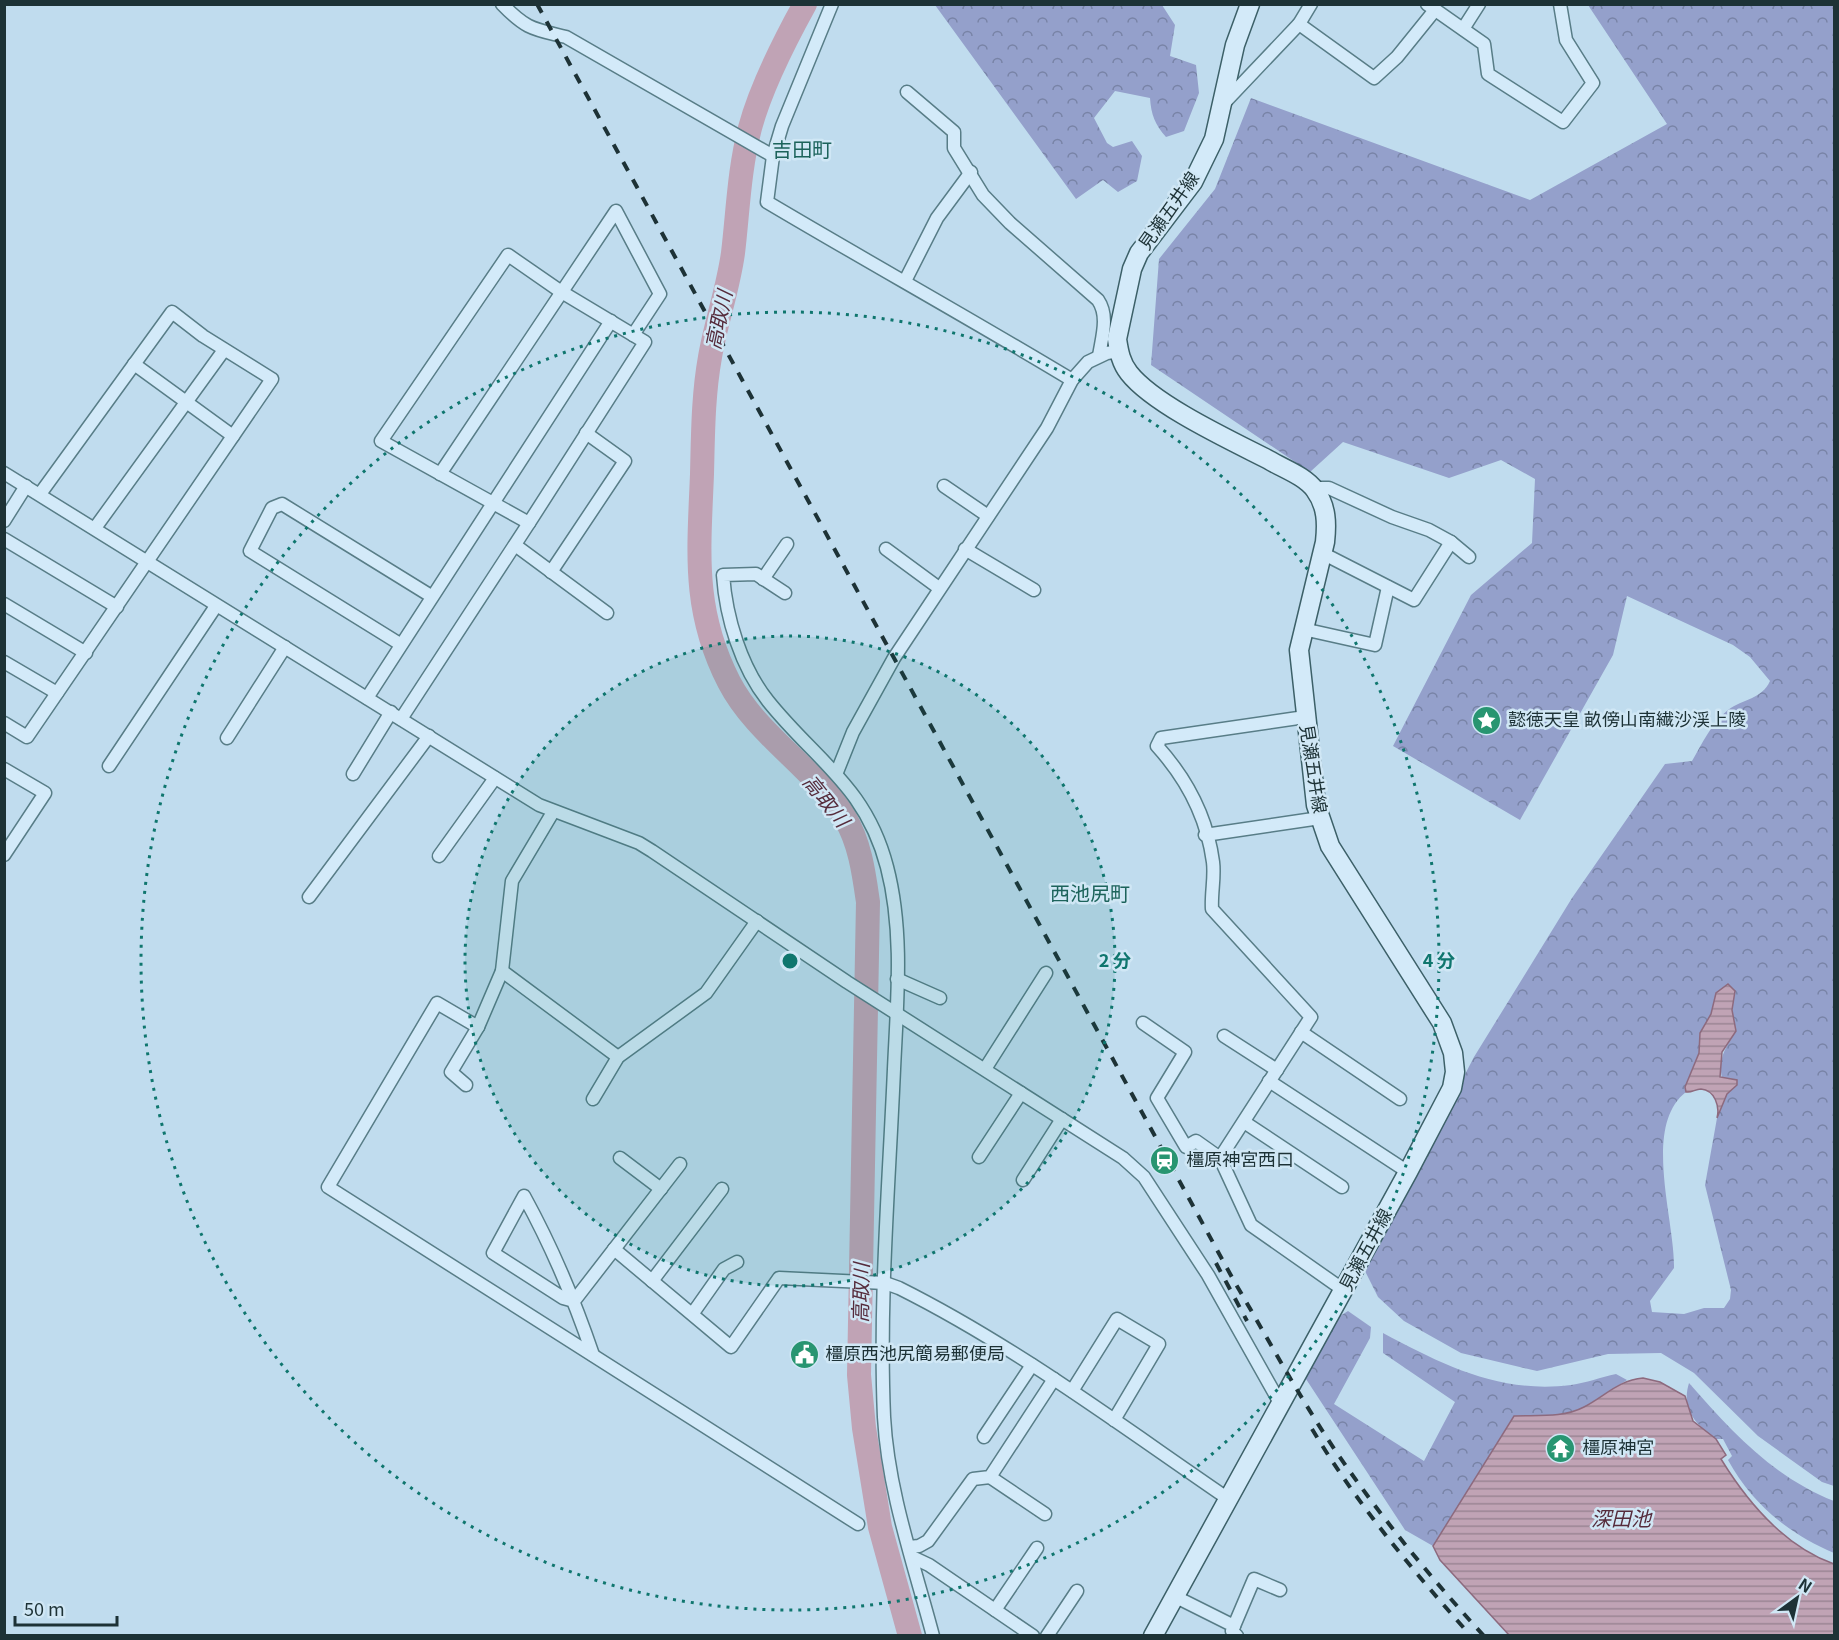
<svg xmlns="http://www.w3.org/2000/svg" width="1839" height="1640" viewBox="0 0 1839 1640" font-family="Georgia,'Noto Sans JP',serif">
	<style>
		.forest { fill: url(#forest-crowns); fill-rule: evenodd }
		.water { fill: url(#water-rules); stroke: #8d6a7e; stroke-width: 1.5 }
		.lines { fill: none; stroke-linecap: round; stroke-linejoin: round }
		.river { stroke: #c0a3b5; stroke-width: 24 }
		.street-casing { stroke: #587d87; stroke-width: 15 }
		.secondary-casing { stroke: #3c6068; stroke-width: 21 }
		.street { stroke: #d3eaf9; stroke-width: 12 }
		.secondary { stroke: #d3eaf9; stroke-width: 18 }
		.rail { stroke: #1d3236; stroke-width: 4; stroke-dasharray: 10 10; stroke-linecap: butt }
		.ring { fill: none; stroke: #0f766e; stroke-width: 3; stroke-dasharray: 3 6 }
		.labels { text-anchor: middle; stroke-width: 5; stroke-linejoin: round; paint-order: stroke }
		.street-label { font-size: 18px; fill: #1d3236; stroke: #d0e7f5 }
		.poi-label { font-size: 18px; fill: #1d3236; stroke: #d0e7f5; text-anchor: start }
		.neighbourhood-label { font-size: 20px; fill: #1c635b; stroke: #d0e7f5 }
		.water-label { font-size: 20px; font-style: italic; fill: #562c3c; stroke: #d0e7f5 }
		.centre { fill: #0f766e; stroke: #d0e7f5; stroke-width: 3 }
		.ring-label { font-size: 18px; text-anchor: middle; font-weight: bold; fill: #0f766e; stroke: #d0e7f5; stroke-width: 5; stroke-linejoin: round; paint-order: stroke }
	</style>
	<defs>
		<pattern id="forest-crowns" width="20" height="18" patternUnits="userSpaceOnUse" patternTransform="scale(1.5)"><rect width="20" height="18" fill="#94a0cb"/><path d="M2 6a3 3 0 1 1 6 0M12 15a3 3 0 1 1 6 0" fill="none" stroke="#7883a6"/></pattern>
		<pattern id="water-rules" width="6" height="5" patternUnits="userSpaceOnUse" patternTransform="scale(1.5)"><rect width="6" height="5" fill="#c0a3b5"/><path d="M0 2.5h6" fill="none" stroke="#9b8594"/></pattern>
	</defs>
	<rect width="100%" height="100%" fill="#c0dcee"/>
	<g class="forest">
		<path d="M935,5H1162L1175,25L1170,56L1196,65L1199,93L1184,131L1166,137C1155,125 1151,114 1150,98L1115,91L1094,118L1107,143L1113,147L1132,141L1142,156L1137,181L1118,192L1103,180L1076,199Z"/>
		<path d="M1588,5H1834V1486L1822,1482L1758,1436L1694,1373L1661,1353L1608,1354L1537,1371L1461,1353L1404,1321L1378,1297L1364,1269L1474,1057L1572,898L1665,764L1692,761C1702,744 1712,722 1728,710C1743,699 1762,699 1770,681L1750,657L1733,645L1627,596L1613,655L1520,820L1393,746L1471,595L1532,543L1535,479L1501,460L1449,478L1343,442L1310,472L1151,365L1159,259L1215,189L1251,98L1530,200L1667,124ZM1735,991L1732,1010L1736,1031C1720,1055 1716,1066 1727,1094L1717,1118L1705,1185L1731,1290L1730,1299L1724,1308H1704L1684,1314L1652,1312L1650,1301L1674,1268C1675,1220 1642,1126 1686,1092L1685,1087L1699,1053L1700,1033L1711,1014L1716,993Z"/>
		<path d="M1348,1311L1371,1327L1370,1338L1334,1404L1424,1461L1455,1402L1383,1353V1333C1443,1365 1500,1394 1571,1385C1586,1383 1601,1377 1616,1374L1627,1380L1583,1408L1561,1415L1514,1417L1433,1546L1405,1530L1304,1376L1340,1316Z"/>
		<path d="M1689,1383C1731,1431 1773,1477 1834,1501V1553C1789,1534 1752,1504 1728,1460L1732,1456L1723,1439H1716C1695,1424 1681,1409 1689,1383Z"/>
	</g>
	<g class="water">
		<path d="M1728,984L1735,991L1732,1010L1736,1031L1722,1052L1720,1077L1737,1080V1085L1727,1094L1717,1118C1720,1107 1715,1090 1701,1089C1695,1089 1692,1093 1686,1092L1685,1087L1699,1053L1700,1033L1711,1014L1716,993Z"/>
		<path d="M1643,1378L1660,1382L1685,1396L1693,1421L1716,1439L1726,1455L1721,1459C1748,1503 1784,1546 1834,1564V1635H1509L1440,1560L1433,1546L1514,1416C1538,1415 1563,1418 1584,1407C1605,1396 1619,1380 1643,1378Z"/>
	</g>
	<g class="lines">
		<path class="river" d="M805,4C784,42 761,87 750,128C739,170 738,211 733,253C728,289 716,322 710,357C703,396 703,435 702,474C699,551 692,610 729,682C757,736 814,767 845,818C860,843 864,874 868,902L859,1375L864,1428L880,1527L910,1636"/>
		<defs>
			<g id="street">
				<path d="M502,4C527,30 534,29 566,37L773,156"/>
				<path d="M832,4L782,126L773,156L767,202C868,262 971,319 1072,380"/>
				<path d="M1427,4L1484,44L1488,74L1563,122L1593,83L1566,40L1560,4"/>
				<path d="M1299,24L1374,78L1397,57L1435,10"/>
				<path d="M1463,29L1479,4"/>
				<path d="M907,92L954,132V148L983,195L1010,223L1098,300C1109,316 1102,337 1099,356"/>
				<path d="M1224,103L1299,24L1311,4"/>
				<path d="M508,255L560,291L645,342L529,523L381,441Z"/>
				<path d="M905,281L937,218L971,172"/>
				<path d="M134,364L233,436"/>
				<path d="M4,473L539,805L639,843L652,851L847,982L1123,1158L1144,1177L1208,1275L1280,1403"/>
				<path d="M440,474L616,211L660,294L633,335"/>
				<path d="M944,486L988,516"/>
				<path d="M1314,488H1329L1392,517L1429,530L1451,542L1469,557"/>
				<path d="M4,521L26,486"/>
				<path d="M95,528L224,350"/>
				<path d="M4,539L117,607"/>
				<path d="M515,545L607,613"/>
				<path d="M886,549L939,588"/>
				<path d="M965,549L1034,590"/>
				<path d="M1322,553L1414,600L1451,542"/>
				<path d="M551,572L625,461L586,433"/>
				<path d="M763,579L787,544"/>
				<path d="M785,593L756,574L723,575C726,618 741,667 768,701C816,761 866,786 887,867C904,932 897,1002 894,1069C889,1184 879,1301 884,1417C888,1491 914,1564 933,1636"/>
				<path d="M4,604L86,653"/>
				<path d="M1303,629L1375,645L1388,587"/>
				<path d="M400,644L250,551L272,508L282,504L431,596"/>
				<path d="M4,662L57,693"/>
				<path d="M367,698L611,321"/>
				<path d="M401,719L529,523"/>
				<path d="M4,723L27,737L272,379L203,336L172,312L40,494"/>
				<path d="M227,738L285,647"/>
				<path d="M109,766L216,606"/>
				<path d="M4,769L45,793L4,855"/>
				<path d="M837,772L853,732L894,658L1047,428L1072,380L1088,362L1107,353L1119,351"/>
				<path d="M353,774L391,712"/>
				<path d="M1205,835L1320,818"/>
				<path d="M439,856L495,778"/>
				<path d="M309,897L429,736"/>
				<path d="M502,971L618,1057"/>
				<path d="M897,979L940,998"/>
				<path d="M1143,1023L1185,1052L1157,1098L1186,1147L1196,1141L1220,1158L1251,1225L1345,1291"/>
				<path d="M478,1027L437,1003L328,1187L858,1524"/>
				<path d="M1301,1032L1400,1099"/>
				<path d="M1224,1036L1277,1070"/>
				<path d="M985,1069L1046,973"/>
				<path d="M1269,1081L1408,1172"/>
				<path d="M466,1085L451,1072L478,1027L502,971L512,881L553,812"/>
				<path d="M593,1099L618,1057L706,993L757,921"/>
				<path d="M1244,1122L1342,1187"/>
				<path d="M979,1157L1021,1093"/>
				<path d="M620,1158L661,1189"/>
				<path d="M1220,1158L1311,1017L1212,909C1211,893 1215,877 1213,862C1207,817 1186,778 1157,746L1161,738L1305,717"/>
				<path d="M1023,1180L1062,1119"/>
				<path d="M614,1249L731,1347L779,1278L885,1283L899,1288C1015,1346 1120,1425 1227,1498"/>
				<path d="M652,1281L722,1189"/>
				<path d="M693,1313L724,1269L737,1262"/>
				<path d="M593,1355C574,1299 552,1247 524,1196L493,1253L563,1298L574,1301L680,1164"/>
				<path d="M1072,1391L1117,1319L1159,1344L1114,1420"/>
				<path d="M984,1437L1032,1365"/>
				<path d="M990,1477L1045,1514"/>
				<path d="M909,1547L919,1546L928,1541L973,1479L990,1477L1054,1379"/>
				<path d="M912,1557L929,1565L1033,1636"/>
				<path d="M1174,1596L1234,1626L1232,1631L1237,1636"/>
				<path d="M995,1610L1037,1548"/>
				<path d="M1234,1626L1254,1579L1280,1590"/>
				<path d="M1047,1636L1077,1591"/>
			</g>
			<path id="secondary" d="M1153,1636L1408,1172L1452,1088L1455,1072L1453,1053L1442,1023L1330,846L1316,805L1299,650L1325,542C1327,524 1327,506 1315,490C1305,476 1284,469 1269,460C1232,441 1154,405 1129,373C1121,363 1119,352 1117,339L1132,269L1139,253L1193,182L1214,139L1235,45L1250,4"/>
		</defs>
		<use href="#street" class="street-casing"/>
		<use href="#secondary" class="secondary-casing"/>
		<use href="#street" class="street"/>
		<use href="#secondary" class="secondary"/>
		<g class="rail">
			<path d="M537,4L1234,1281C1267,1337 1298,1395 1335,1450C1380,1516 1430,1577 1484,1636"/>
			<path d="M1216,1263L1247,1321"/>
			<path d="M1312,1429C1357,1504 1413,1571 1471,1636"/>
		</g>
	</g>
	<circle cx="790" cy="961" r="325" fill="#0f766e" fill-opacity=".12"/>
	<g class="ring">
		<circle cx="790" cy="961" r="325"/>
		<circle cx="790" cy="961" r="649"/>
	</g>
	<defs>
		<symbol id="sight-disc" viewBox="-11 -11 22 22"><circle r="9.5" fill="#289571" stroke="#d0e7f5"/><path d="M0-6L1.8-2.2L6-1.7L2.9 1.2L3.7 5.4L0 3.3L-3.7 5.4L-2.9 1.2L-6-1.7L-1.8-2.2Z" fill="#fff"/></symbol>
		<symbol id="station-disc" viewBox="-11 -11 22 22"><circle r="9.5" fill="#289571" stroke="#d0e7f5"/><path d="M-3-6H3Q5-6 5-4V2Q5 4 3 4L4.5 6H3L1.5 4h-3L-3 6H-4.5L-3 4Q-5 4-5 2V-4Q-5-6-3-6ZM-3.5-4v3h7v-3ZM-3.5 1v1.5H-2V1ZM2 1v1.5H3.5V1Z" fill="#fff"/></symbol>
		<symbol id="civic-disc" viewBox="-11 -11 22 22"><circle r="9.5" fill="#289571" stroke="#d0e7f5"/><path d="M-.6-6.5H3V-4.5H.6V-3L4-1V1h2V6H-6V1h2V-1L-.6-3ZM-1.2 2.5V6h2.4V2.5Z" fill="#fff"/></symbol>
		<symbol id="temple-disc" viewBox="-11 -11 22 22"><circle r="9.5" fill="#289571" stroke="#d0e7f5"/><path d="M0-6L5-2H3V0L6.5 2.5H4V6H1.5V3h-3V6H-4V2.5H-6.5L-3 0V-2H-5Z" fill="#fff"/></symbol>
	</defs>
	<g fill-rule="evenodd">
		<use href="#sight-disc" x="1470" y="704" width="33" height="33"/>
		<use href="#station-disc" x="1148" y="1144" width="33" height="33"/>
		<use href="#civic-disc" x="788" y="1338" width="33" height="33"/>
		<use href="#temple-disc" x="1544" y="1432" width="33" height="33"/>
	</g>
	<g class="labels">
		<g class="street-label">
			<text transform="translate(1169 211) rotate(-55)" y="6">見瀬五井線</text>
			<text transform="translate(1313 769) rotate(81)" y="6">見瀬五井線</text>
			<text transform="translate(1366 1250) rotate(-62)" y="6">見瀬五井線</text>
		</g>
		<g class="poi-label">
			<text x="1508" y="726">懿徳天皇 畝傍山南繊沙渓上陵</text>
			<text x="1186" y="1166">橿原神宮西口</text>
			<text x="825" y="1360">橿原西池尻簡易郵便局</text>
			<text x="1582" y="1454">橿原神宮</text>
		</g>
		<g class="neighbourhood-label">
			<text x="802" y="157">吉田町</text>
			<text x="1090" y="901">西池尻町</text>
		</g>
		<g class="water-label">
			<text transform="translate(719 320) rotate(-78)" y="7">高取川</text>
			<text transform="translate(826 801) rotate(51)" y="7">高取川</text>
			<text transform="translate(861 1293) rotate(-89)" y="7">高取川</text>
			<text x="1621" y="1526">深田池</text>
		</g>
	</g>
	<circle cx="790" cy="961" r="9" class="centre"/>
	<g class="ring-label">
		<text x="1115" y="967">2 分</text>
		<text x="1439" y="967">4 分</text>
	</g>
	<rect width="1839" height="1640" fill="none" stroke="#1d3236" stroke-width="12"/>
	<g transform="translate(1797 1598) rotate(33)" stroke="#d0e7f5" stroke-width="4.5" paint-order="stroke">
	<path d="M0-4.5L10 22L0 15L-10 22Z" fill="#1d3236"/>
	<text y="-9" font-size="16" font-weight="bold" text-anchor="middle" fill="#1d3236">N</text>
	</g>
	<path d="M15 1616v9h102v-9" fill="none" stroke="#1d3236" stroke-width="3"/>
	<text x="24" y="1616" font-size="18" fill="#1d3236" stroke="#d0e7f5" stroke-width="4.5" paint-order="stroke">50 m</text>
</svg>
